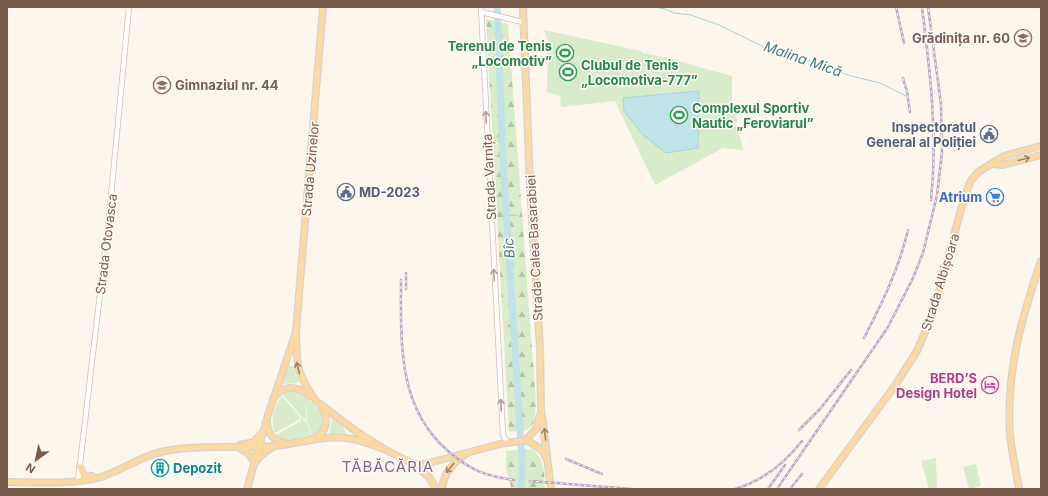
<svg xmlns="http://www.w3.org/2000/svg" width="1048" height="496" viewBox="0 0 1048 496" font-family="Inter,sans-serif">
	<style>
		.green { fill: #d8ecc9 }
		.forest { fill: url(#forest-firs) }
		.water { fill: #bfe3e8; stroke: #a5d3da }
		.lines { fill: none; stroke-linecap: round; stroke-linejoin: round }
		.stream { stroke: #a5d3da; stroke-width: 1 }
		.river { stroke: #bfe3e8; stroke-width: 7 }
		.minor-casing { stroke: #d1beb0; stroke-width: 6 }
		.major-casing { stroke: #dad1cd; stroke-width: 8 }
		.minor { stroke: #fff; stroke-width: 4.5 }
		.major { stroke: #fbd9a5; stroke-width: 5.5 }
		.rail-casing { stroke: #b9a8c9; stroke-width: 2.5 }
		.rail { stroke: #fffaf3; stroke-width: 1; stroke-dasharray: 3; stroke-linecap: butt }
		.oneway { stroke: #af9d94 }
		.oneway2 { stroke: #a18267 }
		.labels { text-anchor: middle; stroke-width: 3; stroke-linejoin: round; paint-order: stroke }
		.education-label { font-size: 13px; font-weight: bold; fill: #785e54; stroke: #fffaf3; text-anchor: end }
		.leisure-label { font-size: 13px; font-weight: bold; fill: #27864d; stroke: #fffaf3; text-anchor: start }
		.service-label { font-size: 13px; font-weight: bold; fill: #4e5e75; stroke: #fffaf3; text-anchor: end }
		.street-label { font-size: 13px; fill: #7a5c4d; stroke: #fffaf3 }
		.shop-label { font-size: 13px; font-weight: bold; fill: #366cbe; stroke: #fffaf3; text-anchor: end }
		.hotel-label { font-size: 13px; font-weight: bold; fill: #b23c85; stroke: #fffaf3; text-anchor: end }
		.culture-label { font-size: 13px; font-weight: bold; fill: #0d838f; stroke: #fffaf3; text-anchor: start }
		.water-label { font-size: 14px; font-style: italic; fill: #437c86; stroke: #fffaf3 }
		.quarter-label { font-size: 15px; letter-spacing: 1px; fill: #846695; stroke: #fffaf3 }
	</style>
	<defs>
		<pattern id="forest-firs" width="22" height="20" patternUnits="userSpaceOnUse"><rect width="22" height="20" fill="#d8ecc9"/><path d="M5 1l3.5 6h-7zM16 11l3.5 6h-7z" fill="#b4c2a5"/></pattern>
	</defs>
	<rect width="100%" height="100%" fill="#fdf6ec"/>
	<g class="green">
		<path d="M544,30L641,51L643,53L664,57L732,76V107H735L737,122L735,123L744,150L723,148L655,185L615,101L561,107L560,96L547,92L548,42Z"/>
		<path d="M287,366H293L298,381L297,383L283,384L282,382Z"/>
		<path d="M292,391L298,392L307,399L306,420L301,416L283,395L286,392Z"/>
		<path d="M282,396L300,417L299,420L275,433C269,423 275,404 282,396Z"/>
		<path d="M307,399C320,408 334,425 313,436L307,422Z"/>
		<path d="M302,417L304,420L302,421H306L312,436C301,437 283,444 275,435L301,421L300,419Z"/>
		<path d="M332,418C339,421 346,426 345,435H331L329,434Z"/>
		<path d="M936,458L937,489H929L921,461Z"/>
		<path d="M976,464L981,486L969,489L963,467Z"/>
	</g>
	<g class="forest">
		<path d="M486,19L508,24L536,403L534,422L527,430L509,432Z"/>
		<path d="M533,449C544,458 545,475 545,489H510L511,487L506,469V451Z"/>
	</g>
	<path class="water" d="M699,91L698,148L666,153L643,135L624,111L623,98Z"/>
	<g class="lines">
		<g class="stream">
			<path d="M654,7L665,9L674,13L691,15L719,25L760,45L783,54L800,57L851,76L880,83L906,96"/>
			<path d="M507,216L517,215"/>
		</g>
		<path class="river" d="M497,7L503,160L522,460L521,489"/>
		<defs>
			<g id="minor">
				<path d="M481,7L503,435L507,442"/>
				<path d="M481,12L523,22"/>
				<path d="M78,481L109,217L129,7"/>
			</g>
			<g id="major">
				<path d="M523,7L530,185L540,349L541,408L551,489"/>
				<path d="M992,164L1003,165L1041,155"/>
				<path d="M274,397C286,384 297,386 310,396"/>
				<path d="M316,401C295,372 297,365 296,331L323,7"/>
				<path d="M320,404L357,432L384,449L413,464L429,477L436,489"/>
				<path d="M267,421C267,433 273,441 285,443"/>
				<path d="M314,438C327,434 329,418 322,407"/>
				<path d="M526,440L536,429L540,415"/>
				<path d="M240,445L254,442L260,435"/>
				<path d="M239,448L247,452L255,463"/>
				<path d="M255,462L264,453L273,447"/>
				<path d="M413,464H425L500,444L526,440L538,447L544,453L546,458"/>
				<path d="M80,467L83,474L86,477L92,476"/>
				<path d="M7,482C35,482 74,485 101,477C123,470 142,455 165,451C201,444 238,449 274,446C297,444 322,435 346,438C359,439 372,445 384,449"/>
				<path d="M247,489L268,415L295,335"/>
				<path d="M442,489C444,472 453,463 466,454"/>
				<path d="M819,489L894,387L917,351L931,318L940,288L961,209L970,182L978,172L1004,156L1041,146"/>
				<path d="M1019,489C1016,471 1012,453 1010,435C1006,371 1021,320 1041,261"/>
			</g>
		</defs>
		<use href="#minor" class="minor-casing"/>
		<use href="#major" class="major-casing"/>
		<use href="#minor" class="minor"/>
		<use href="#major" class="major"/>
		<defs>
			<g id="rail">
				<path d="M896,7L904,43"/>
				<path d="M922,7C930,71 938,136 931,200"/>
				<path d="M903,78L907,92L910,112"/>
				<path d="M401,280C401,342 397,407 448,451C470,470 485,476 514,480"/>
				<path d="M406,289V273"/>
				<path d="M864,338C882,303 899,269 908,230"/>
				<path d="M799,430L820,409L851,370"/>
				<path d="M566,459L602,474"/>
				<path d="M530,481L632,489"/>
				<path d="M735,489C763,481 784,464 802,441"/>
				<path d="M768,489L785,465"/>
				<path d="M777,489L888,327L913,278L923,253L937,195L942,152L941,104L928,7"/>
				<path d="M790,489L802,474"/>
			</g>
		</defs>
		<use href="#rail" class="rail-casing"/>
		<use href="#rail" class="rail"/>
	</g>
	<defs><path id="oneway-shaft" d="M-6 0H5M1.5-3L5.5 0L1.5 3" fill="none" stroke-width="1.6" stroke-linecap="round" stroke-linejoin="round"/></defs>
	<g class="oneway">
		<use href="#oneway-shaft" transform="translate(486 117) rotate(-93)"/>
		<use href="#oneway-shaft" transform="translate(494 275) rotate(-93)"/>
		<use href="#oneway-shaft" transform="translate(501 405) rotate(-93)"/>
	</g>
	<g class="oneway2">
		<use href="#oneway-shaft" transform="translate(1024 159) rotate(-14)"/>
		<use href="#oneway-shaft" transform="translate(298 368) rotate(-105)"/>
		<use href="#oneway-shaft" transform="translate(545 434) rotate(-96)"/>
		<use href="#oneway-shaft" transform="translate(450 468) rotate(129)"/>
	</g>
	<defs>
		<symbol id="school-ring" viewBox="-11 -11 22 22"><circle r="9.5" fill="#fffaf3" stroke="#8d6e63" stroke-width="1.5"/><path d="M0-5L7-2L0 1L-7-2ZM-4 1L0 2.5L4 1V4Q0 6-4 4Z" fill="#8d6e63"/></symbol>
		<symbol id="stadium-ring" viewBox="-11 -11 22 22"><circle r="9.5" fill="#fffaf3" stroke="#2e9e5b" stroke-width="1.5"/><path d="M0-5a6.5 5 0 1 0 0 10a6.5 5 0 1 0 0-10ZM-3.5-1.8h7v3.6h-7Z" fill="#2e9e5b"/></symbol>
		<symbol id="civic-ring" viewBox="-11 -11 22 22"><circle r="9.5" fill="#fffaf3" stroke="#5c6f8a" stroke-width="1.5"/><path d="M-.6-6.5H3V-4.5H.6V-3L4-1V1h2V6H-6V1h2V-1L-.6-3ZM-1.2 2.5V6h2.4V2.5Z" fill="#5c6f8a"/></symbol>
		<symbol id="supermarket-ring" viewBox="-11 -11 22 22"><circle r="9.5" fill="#fffaf3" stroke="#3f7fe0" stroke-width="1.5"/><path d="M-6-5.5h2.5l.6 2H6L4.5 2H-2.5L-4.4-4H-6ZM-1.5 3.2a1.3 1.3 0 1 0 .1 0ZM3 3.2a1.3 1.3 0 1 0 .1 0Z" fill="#3f7fe0"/></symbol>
		<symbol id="hotel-ring" viewBox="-11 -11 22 22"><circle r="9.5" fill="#fffaf3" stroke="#d1479c" stroke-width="1.5"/><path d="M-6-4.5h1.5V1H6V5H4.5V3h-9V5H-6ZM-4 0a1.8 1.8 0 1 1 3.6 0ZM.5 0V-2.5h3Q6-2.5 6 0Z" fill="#d1479c"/></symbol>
		<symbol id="building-ring" viewBox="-11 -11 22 22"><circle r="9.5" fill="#fffaf3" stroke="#0f9aa8" stroke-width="1.5"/><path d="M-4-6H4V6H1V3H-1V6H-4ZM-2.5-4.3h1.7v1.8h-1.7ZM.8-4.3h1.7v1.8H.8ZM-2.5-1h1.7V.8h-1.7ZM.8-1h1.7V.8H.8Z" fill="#0f9aa8"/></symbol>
	</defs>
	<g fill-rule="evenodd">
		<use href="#school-ring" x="1013" y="28" width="20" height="20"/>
		<use href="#stadium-ring" x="555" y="43" width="20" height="20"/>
		<use href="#stadium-ring" x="558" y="62" width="20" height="20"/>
		<use href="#school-ring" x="152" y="75" width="20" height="20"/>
		<use href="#stadium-ring" x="669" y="105" width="20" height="20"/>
		<use href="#civic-ring" x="979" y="124" width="20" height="20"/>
		<use href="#civic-ring" x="336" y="182" width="20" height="20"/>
		<use href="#supermarket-ring" x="985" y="187" width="20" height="20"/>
		<use href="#hotel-ring" x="980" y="375" width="20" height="20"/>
		<use href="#building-ring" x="150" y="458" width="20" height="20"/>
	</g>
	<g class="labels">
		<g class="education-label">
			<text x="1010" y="43">Grădinița nr. 60</text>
			<text x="175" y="90" text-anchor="start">Gimnaziul nr. 44</text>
		</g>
		<g class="leisure-label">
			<text x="552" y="51" text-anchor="end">Terenul de Tenis<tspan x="552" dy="15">„Locomotiv”</tspan></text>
			<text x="581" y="70">Clubul de Tenis<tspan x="581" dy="15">„Locomotiva-777”</tspan></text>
			<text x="692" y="113">Complexul Sportiv<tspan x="692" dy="15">Nautic „Feroviarul”</tspan></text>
		</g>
		<g class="service-label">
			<text x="976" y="132">Inspectoratul<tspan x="976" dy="15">General al Poliției</tspan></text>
			<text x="359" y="197" text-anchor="start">MD-2023</text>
		</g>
		<g class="street-label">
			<text transform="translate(310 169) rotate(-85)" y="5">Strada Uzinelor</text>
			<text transform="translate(489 177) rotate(-93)" y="5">Strada Varnița</text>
			<text transform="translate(106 244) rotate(-83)" y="5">Strada Otovasca</text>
			<text transform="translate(534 248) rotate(-93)" y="5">Strada Calea Basarabiei</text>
			<text transform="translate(940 282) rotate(-73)" y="5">Strada Albișoara</text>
		</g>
		<g class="shop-label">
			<text x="982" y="202">Atrium</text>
		</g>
		<g class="hotel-label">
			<text x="977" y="383">BERD’S<tspan x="977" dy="15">Design Hotel</tspan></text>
		</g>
		<g class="culture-label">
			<text x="173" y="473">Depozit</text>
		</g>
		<g class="water-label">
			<text transform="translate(803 59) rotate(19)" y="5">Malina Mică</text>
			<text transform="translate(509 248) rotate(-94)" y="5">Bîc</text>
		</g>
		<g class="quarter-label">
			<text x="388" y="472">TĂBĂCĂRIA</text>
		</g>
	</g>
	<rect width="1048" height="496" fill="none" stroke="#7a5c4d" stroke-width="16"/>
	<g transform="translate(36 460) rotate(213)" stroke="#fffaf3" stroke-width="3" paint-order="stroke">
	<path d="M0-3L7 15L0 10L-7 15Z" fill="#7a5c4d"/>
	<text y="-6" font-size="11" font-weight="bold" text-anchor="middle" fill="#7a5c4d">N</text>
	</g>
</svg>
